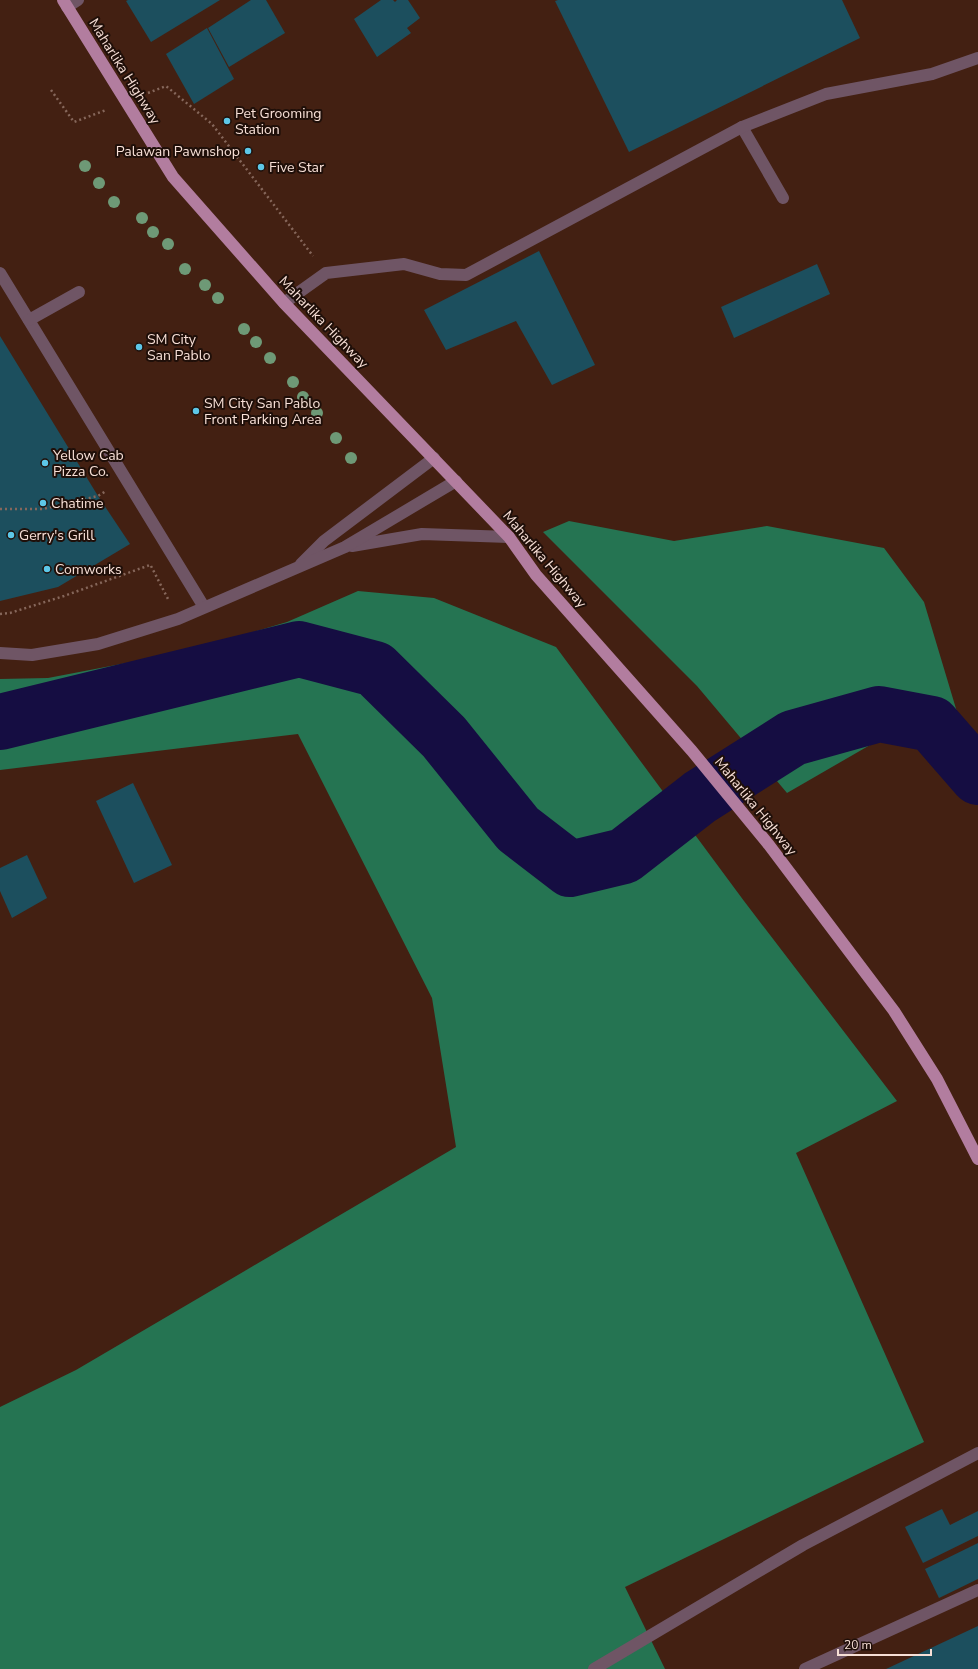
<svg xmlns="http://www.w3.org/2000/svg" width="978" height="1669" viewBox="0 0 978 1669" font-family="'Nunito Sans',sans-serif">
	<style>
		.forest { fill: #257452 }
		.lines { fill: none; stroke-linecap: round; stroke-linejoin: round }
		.river { stroke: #150d42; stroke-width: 56 }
		.building { fill: #1c4f5e }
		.path { stroke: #86675b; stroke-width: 2.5; stroke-dasharray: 2 3; stroke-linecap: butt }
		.minor { stroke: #6f5565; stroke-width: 12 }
		.major { stroke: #b27d9f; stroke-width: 12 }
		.tree { fill: #6e9976 }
		.poi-dot { fill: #5dc7e8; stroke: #1f0f09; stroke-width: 1.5 }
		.labels { text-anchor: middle; stroke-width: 4; stroke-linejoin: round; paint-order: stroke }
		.street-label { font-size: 14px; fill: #f7dfd6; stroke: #1f0f09 }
		.poi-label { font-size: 14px; fill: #f7dfd6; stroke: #1f0f09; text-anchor: start }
	</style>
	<rect width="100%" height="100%" fill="#432012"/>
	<g class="forest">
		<path d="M569,521L674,541L767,526L884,548L924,602L963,732L978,747V794L931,742L877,741L787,793L697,686L543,532Z"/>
		<path d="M358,591L434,598L556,647L744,901L897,1101L796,1153L924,1442L625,1587L665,1669H0V1407L76,1370L456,1147L432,998L298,734L0,770V679L48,678L189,651L287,622Z"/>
	</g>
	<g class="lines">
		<path class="river" d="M0,722L299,649L375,669L444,737L518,829L570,869L624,856L700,797L793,738L879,714L932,724L978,777"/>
	</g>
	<g class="building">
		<path d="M128,0H220L151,42L126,1Z"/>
		<path d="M251,0H266L285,33L229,67L208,28Z"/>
		<path d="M381,0H393L395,2L397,0H408L420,18L407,28L411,33L377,57L354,19Z"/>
		<path d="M558,0H842L860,38L629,152L555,1Z"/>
		<path d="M207,28L234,79L194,104L166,54Z"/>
		<path d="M539,251L595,365L552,385L516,321L446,350L424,310Z"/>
		<path d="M817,264L830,294L734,338L721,307Z"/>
		<path d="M0,336L98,496L130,544L58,587L0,601Z"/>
		<path d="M133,783L172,865L134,883L96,801Z"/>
		<path d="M27,855L47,898L12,918L0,891V868Z"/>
		<path d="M942,1509L950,1525L978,1511V1536L923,1563L905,1527Z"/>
		<path d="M978,1543V1579L939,1598L925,1569Z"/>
		<path d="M978,1626V1669H886Z"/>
	</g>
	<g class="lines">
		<g class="path">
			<path d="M51,90L74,122L106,110"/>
			<path d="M148,93L166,86L212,124L313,256"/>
			<path d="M0,509H43L98,496L106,491"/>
			<path d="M151,566L168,599"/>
			<path d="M0,614L10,613L64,596L150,565"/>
		</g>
		<g class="minor">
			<path d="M67,7L78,0"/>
			<path d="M742,127L783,198"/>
			<path d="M0,273L204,607"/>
			<path d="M284,303L326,273L404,264L440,274L466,275L742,127L826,94L932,74L978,58"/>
			<path d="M29,320L79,292"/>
			<path d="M352,546L422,534L509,537"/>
			<path d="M301,564L324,541L434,458"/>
			<path d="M0,653L32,655L98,644L178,619L345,547L456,481"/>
			<path d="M594,1669L803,1545L978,1453"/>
			<path d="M805,1669L978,1590"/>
		</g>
		<path class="major" d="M63,0L173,177L284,303L509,537L536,575L692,751L769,845L894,1011L937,1079L978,1159"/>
	</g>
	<g class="tree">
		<circle cx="85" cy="166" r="6"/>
		<circle cx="99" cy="183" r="6"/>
		<circle cx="114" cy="202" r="6"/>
		<circle cx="142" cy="218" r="6"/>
		<circle cx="153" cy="232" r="6"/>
		<circle cx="168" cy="244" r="6"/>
		<circle cx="185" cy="269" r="6"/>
		<circle cx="205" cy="285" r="6"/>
		<circle cx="218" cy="298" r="6"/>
		<circle cx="244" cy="329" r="6"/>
		<circle cx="256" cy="342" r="6"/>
		<circle cx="270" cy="358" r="6"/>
		<circle cx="293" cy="382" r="6"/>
		<circle cx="303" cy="397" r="6"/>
		<circle cx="317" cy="413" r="6"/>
		<circle cx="336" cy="438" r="6"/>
		<circle cx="351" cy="458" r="6"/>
	</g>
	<g class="poi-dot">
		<circle cx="227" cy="121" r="4"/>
		<circle cx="248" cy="151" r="4"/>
		<circle cx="261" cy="167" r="4"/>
		<circle cx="139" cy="347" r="4"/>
		<circle cx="196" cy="411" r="4"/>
		<circle cx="45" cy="463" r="4"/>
		<circle cx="43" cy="503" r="4"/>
		<circle cx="11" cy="535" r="4"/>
		<circle cx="47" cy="569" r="4"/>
	</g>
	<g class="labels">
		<g class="street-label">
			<text transform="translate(125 71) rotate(58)" y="5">Maharlika Highway</text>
			<text transform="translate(324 322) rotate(46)" y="5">Maharlika Highway</text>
			<text transform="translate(545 559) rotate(50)" y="5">Maharlika Highway</text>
			<text transform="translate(756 806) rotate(51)" y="5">Maharlika Highway</text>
		</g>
		<g class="poi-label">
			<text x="235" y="118">Pet Grooming<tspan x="235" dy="16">Station</tspan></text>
			<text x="240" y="156" text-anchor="end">Palawan Pawnshop</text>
			<text x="269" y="172">Five Star</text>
			<text x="147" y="344">SM City<tspan x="147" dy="16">San Pablo</tspan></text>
			<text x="204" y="408">SM City San Pablo<tspan x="204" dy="16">Front Parking Area</tspan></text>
			<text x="53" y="460">Yellow Cab<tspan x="53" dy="16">Pizza Co.</tspan></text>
			<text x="51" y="508">Chatime</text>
			<text x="19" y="540">Gerry's Grill</text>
			<text x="55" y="574">Comworks</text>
		</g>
	</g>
	<path d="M838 1649v6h93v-6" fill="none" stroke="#f7dfd6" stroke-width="2"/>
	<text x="844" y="1649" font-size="12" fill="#f7dfd6" stroke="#1f0f09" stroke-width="3" paint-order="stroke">20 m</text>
</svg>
